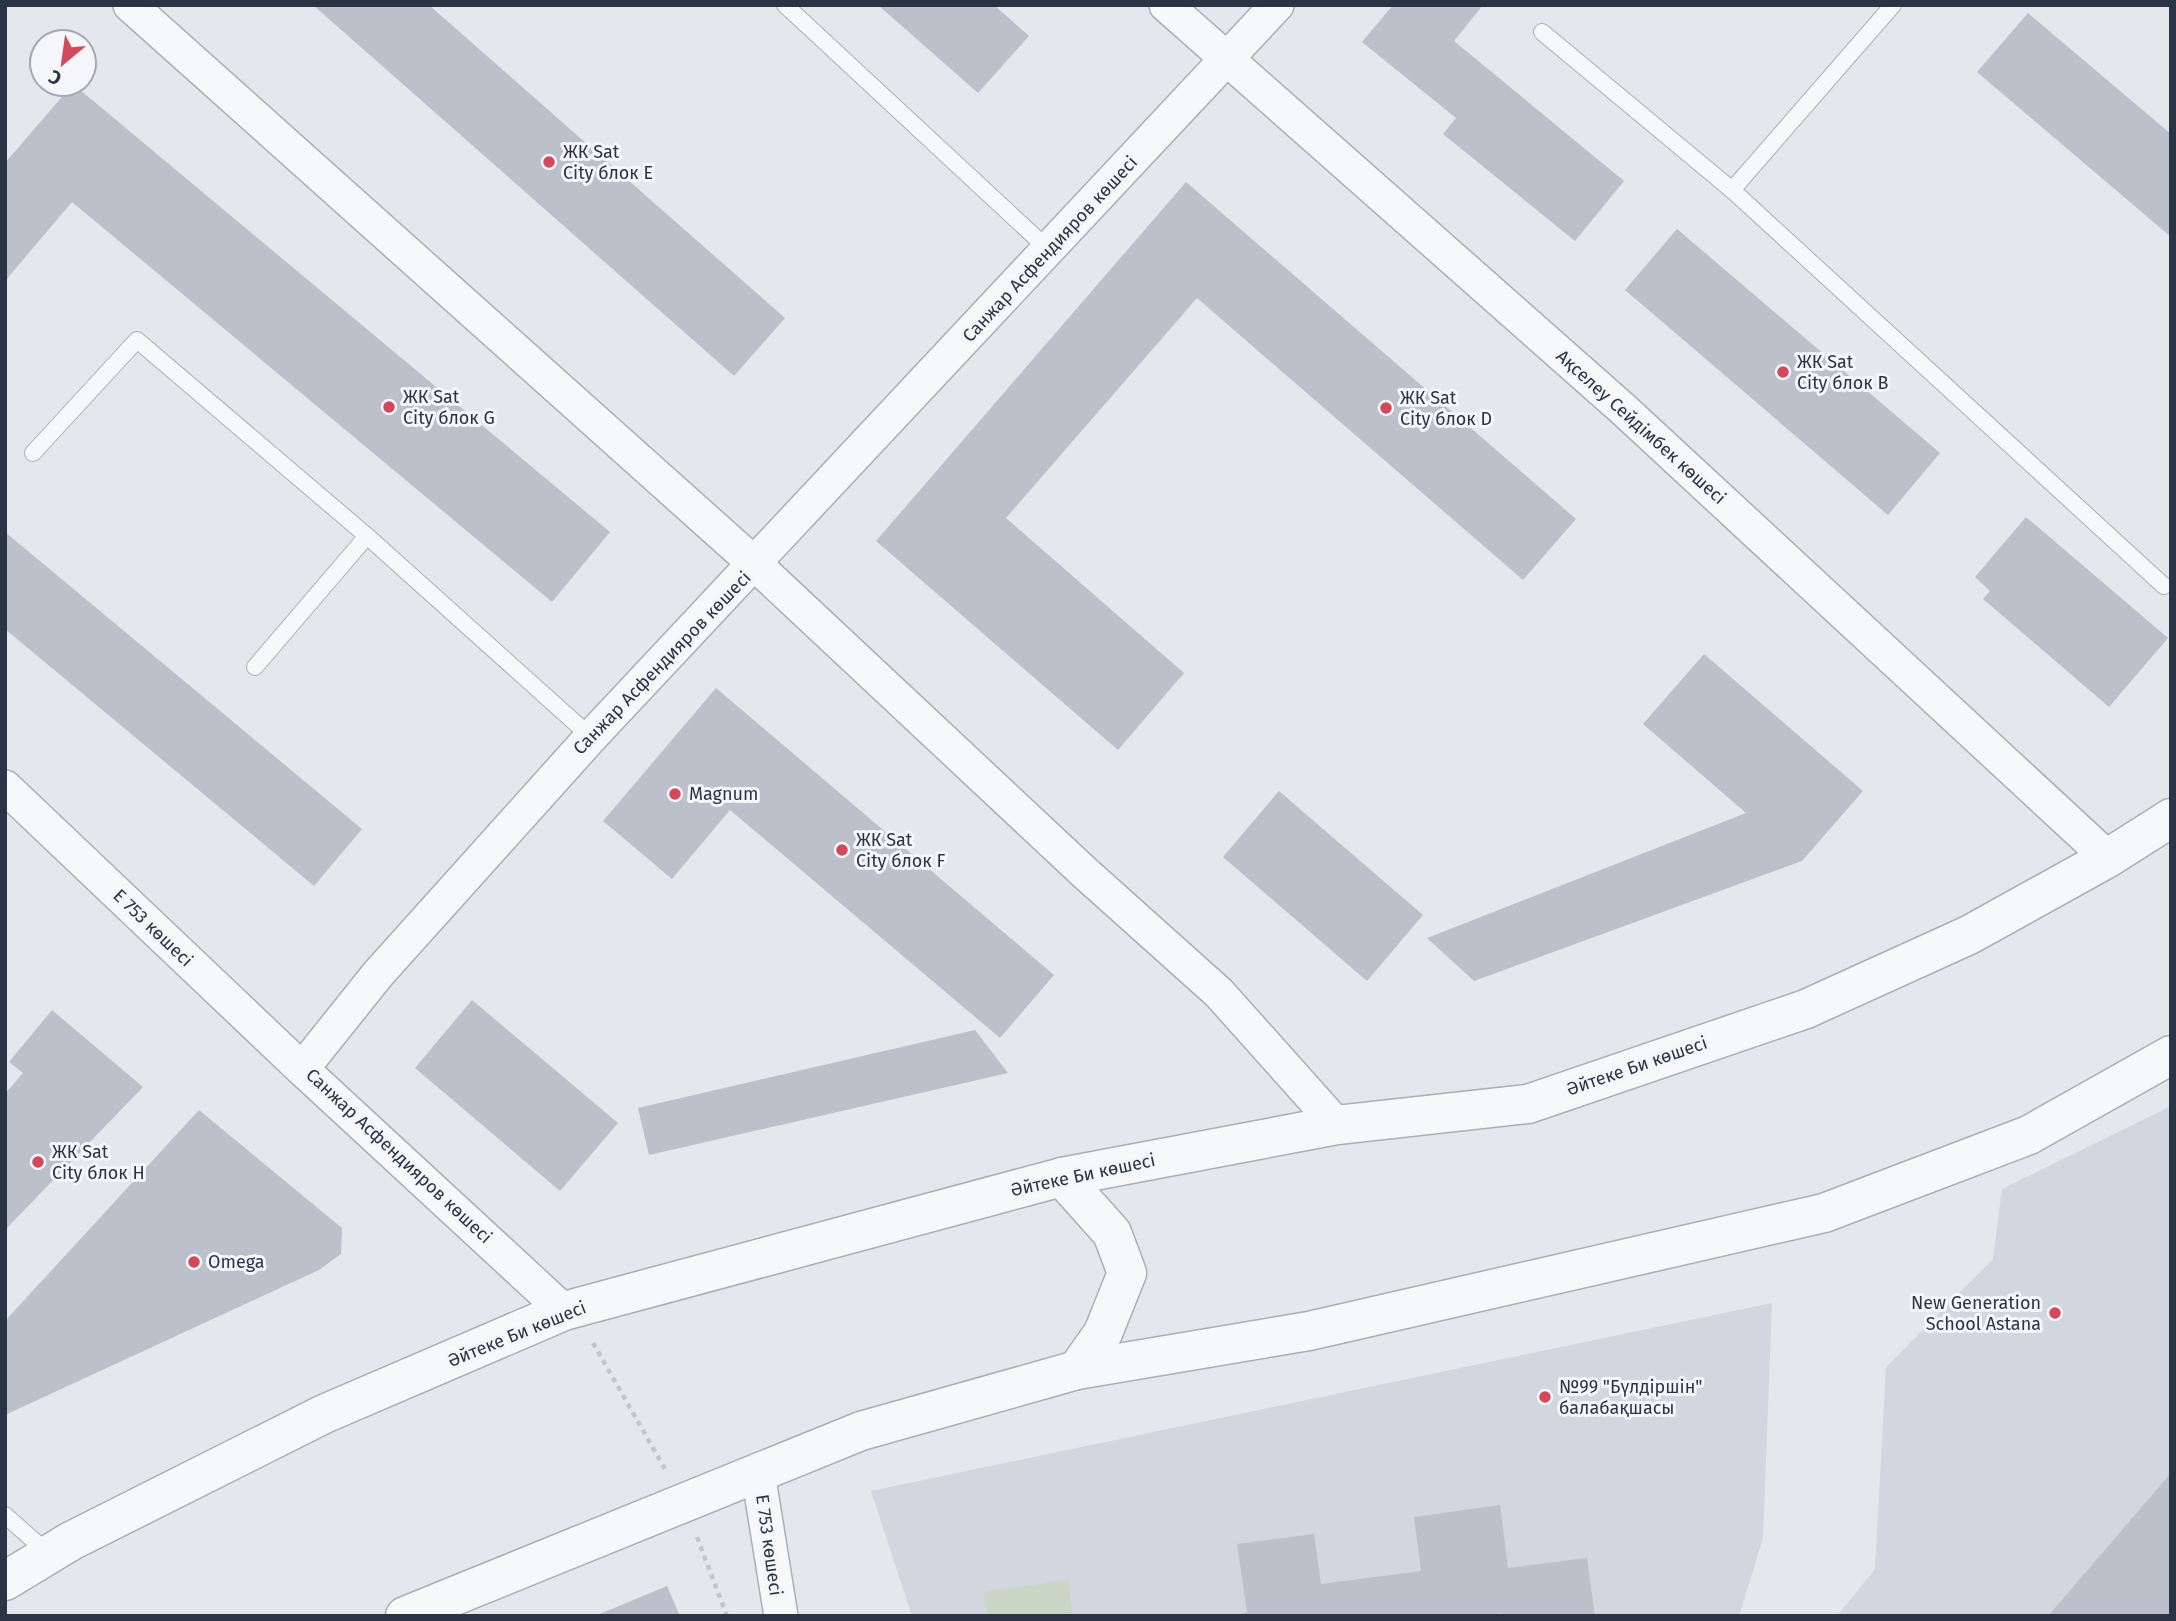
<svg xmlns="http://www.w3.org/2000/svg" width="2176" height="1621" viewBox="0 0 2176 1621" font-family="'Fira Sans',sans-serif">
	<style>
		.built { fill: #d2d6de }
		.green { fill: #c9d6c5 }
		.building { fill: #bbc0ca }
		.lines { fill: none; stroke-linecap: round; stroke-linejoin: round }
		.service-casing { stroke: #a9aeb7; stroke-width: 18 }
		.minor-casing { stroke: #a9aeb7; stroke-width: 36 }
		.tertiary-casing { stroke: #a9aeb7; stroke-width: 41 }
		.path { stroke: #c2c5cb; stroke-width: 4.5; stroke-dasharray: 5 5; stroke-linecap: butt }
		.service { stroke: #f7f8fa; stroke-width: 16 }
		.minor { stroke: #f7f8fa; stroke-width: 33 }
		.tertiary { stroke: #f7f8fa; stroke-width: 38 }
		.poi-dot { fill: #d1495b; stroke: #f4f6f9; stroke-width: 2.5 }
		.labels { text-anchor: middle; stroke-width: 6; stroke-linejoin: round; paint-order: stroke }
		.poi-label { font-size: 18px; fill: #2b3445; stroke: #f4f6f9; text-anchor: start }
		.street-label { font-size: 18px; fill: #2b3445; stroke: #f4f6f9 }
	</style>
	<rect width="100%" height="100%" fill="#e4e7ec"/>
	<g class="built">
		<path d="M2171,1106V1616H1837L1875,1569L1886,1367L1993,1259L2002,1189Z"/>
		<path d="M1772,1303L1763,1538L1739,1616H912L871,1491Z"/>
	</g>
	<path class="green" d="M1068,1580L1073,1616H987L984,1592Z"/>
	<g class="building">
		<path d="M313,5H429L785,318L734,376Z"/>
		<path d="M878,5H994L1029,36L978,93Z"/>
		<path d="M1393,5H1483L1454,41L1624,181L1575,241L1443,134L1456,118L1362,42Z"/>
		<path d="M2028,13L2171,134V237L1977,72Z"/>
		<path d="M73,84L610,532L552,602L72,202L5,281V163Z"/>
		<path d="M1186,182L1576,519L1523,580L1197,298L1006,518L1184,673L1118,750L876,541Z"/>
		<path d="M1677,229L1940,453L1888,515L1625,290Z"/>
		<path d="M2026,517L2168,638L2109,707L1983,599L1990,591L1975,577Z"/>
		<path d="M5,532L362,829L314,886L5,629Z"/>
		<path d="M1704,654L1863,791L1802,861L1474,981L1427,938L1746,813L1643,724Z"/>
		<path d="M716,688L1054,975L1000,1038L730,810L672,879L603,821Z"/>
		<path d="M1279,791L1423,915L1367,981L1223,857Z"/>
		<path d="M472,1000L618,1123L560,1191L415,1068Z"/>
		<path d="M52,1010L143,1087L5,1230V1094L23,1073L9,1062Z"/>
		<path d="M975,1030L1008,1073L649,1155L638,1108Z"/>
		<path d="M199,1110L342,1228L341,1254L319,1270L5,1415V1321Z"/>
		<path d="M2171,1473V1616H2048Z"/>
		<path d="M1500,1505L1508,1568L1587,1558L1595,1616H1503V1613L1480,1616H1232L1247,1612L1237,1544L1314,1534L1321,1584L1421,1571L1414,1517Z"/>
		<path d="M667,1586L680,1616H595Z"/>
	</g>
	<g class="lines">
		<defs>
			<g id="service">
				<path d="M785,5L1049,250"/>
				<path d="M1542,32L1732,190L2164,586"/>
				<path d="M1732,190L1893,5"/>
				<path d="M33,453L137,340L367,536L591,737"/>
				<path d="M255,667L367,536"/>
				<path d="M5,1515L49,1554"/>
			</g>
			<g id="minor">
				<path d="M130,5L756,565L1084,872L1219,993L1337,1125"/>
				<path d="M1166,5L1623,409L2108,858"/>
				<path d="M5,787L302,1069"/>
				<path d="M564,1311L302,1069L378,974L591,737L1277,5"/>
				<path d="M758,1473L781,1616"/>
			</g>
			<g id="tertiary">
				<path d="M1062,1177L1112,1233L1127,1273L1103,1333L1077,1370"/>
				<path d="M5,1581L71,1541L324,1414L564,1311L1062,1177L1337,1125L1528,1104L1806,1009L1969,935L2108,858L2171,818"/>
				<path d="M405,1616L861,1431L1077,1370L1309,1331L1824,1213L2029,1135L2171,1055"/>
			</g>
		</defs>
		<use href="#service" class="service-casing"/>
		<use href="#minor" class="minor-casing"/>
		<use href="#tertiary" class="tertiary-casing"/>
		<g class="path">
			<path d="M593,1343L665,1469"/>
			<path d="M697,1537L727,1616"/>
		</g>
		<use href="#service" class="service"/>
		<use href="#minor" class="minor"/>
		<use href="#tertiary" class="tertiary"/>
	</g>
	<g class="poi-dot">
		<circle cx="549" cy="162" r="7"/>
		<circle cx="1783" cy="372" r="7"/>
		<circle cx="389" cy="407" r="7"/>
		<circle cx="1386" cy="408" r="7"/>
		<circle cx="675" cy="794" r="7"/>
		<circle cx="842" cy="850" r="7"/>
		<circle cx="38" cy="1162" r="7"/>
		<circle cx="194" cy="1262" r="7"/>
		<circle cx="2055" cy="1313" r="7"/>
		<circle cx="1545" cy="1397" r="7"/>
	</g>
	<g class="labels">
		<g class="poi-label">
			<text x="563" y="158">ЖК Sat<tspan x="563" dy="21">City блок E</tspan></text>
			<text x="1797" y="368">ЖК Sat<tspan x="1797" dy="21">City блок B</tspan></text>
			<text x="403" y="403">ЖК Sat<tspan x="403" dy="21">City блок G</tspan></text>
			<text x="1400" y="404">ЖК Sat<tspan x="1400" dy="21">City блок D</tspan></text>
			<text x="689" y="800">Magnum</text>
			<text x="856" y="846">ЖК Sat<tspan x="856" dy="21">City блок F</tspan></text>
			<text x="52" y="1158">ЖК Sat<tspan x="52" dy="21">City блок H</tspan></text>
			<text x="208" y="1268">Omega</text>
			<text x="2041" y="1309" text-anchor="end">New Generation<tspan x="2041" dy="21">School Astana</tspan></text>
			<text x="1559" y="1393">№99 "Бүлдіршін"<tspan x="1559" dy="21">балабақшасы</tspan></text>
		</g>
		<g class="street-label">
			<text transform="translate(1050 249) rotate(-47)" y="6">Санжар Асфендияров көшесі</text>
			<text transform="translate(1641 427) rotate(42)" y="6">Ақселеу Сейдімбек көшесі</text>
			<text transform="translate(662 663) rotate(-46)" y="6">Санжар Асфендияров көшесі</text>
			<text transform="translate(153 928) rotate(44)" y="6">Е 753 көшесі</text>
			<text transform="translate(1637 1066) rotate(-19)" y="6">Әйтеке Би көшесі</text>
			<text transform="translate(399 1156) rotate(43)" y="6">Санжар Асфендияров көшесі</text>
			<text transform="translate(1083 1175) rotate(-12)" y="6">Әйтеке Би көшесі</text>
			<text transform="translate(517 1334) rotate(-22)" y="6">Әйтеке Би көшесі</text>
			<text transform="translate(769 1545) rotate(82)" y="6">Е 753 көшесі</text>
		</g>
	</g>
	<rect width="2176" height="1621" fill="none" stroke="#2b3445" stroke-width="14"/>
	<g transform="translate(63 63) rotate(209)"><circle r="33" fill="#f4f6f9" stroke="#a4a8b1" stroke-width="2"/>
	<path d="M0-5L12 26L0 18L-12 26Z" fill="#d1495b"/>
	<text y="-10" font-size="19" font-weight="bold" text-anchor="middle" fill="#2b3445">С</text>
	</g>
</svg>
